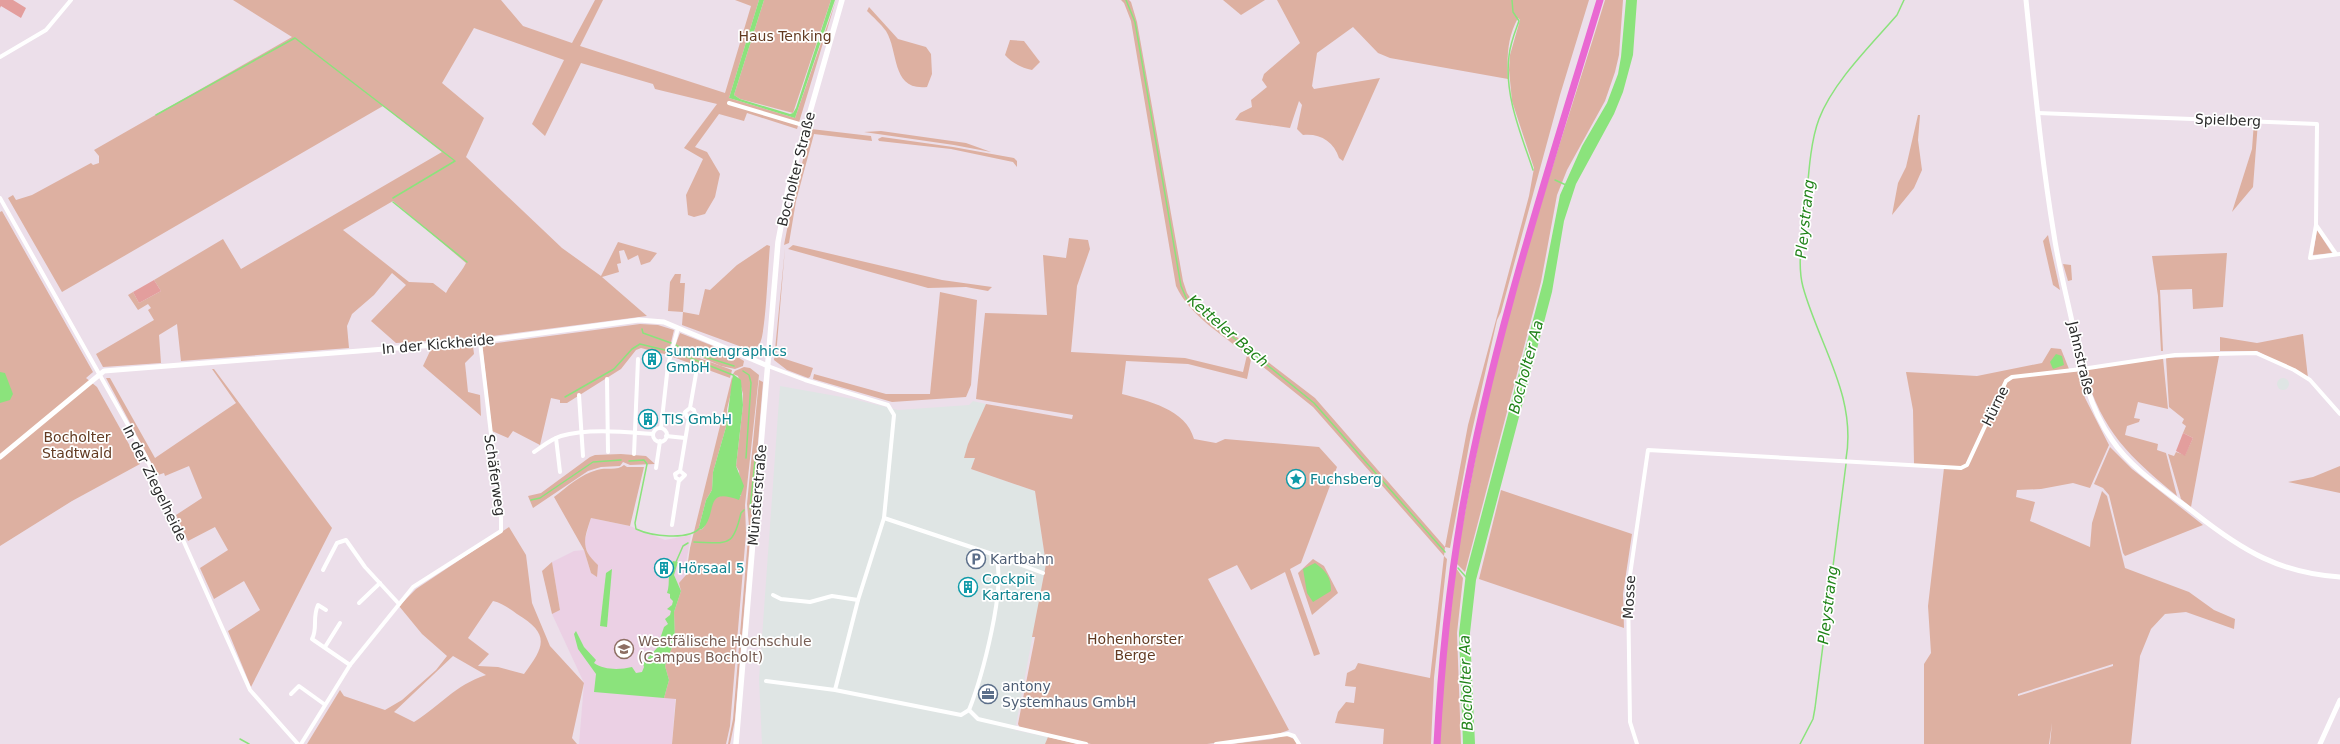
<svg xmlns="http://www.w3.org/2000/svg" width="2340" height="744" viewBox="0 0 2340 744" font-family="'DejaVu Sans',sans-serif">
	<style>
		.industrial { fill: #dfe5e4 }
		.education { fill: #ebd0e4 }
		.green { fill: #ddb0a1; fill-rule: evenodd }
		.pitch { fill: #e39e9d }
		.water { fill: #8be37c }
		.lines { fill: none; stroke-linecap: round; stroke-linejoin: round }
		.stream { stroke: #8be37c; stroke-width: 1.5 }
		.minor { stroke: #fff; stroke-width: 4 }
		.tertiary { stroke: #fff; stroke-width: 5 }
		.secondary { stroke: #fff; stroke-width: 5.5 }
		.trunk { stroke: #e969d2; stroke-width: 7 }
		.labels { text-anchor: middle; stroke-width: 3.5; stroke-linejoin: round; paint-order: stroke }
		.park-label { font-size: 14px; fill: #623a21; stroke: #fff }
		.street-label { font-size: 14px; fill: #2b2b2b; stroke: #fff }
		.culture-label { font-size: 14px; fill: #0d838f; stroke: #fff; text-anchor: start }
		.service-label { font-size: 14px; fill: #4e5e75; stroke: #fff; text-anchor: start }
		.education-label { font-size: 14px; fill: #785e54; stroke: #fff; text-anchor: start }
		.water-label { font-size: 15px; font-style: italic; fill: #208319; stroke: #fff }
	</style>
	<rect width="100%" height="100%" fill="#ecdfea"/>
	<g class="industrial">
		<circle cx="2283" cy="384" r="6"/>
		<path d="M780,386L853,399L898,410L969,405L973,401L986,404L968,444L975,458L971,469L1035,491L1046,564L1015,730L1048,737L1045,744H762L759,679Z"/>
	</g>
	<path class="education" d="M591,518L630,526L665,540L691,535L685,569L672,744H579L584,683L552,614L560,610L552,562L574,551L584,550L591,573L598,565L590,558L584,543Z"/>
	<g class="green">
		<path d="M233,0H501L523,26L572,43L595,0H603L580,46L725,93L751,6L735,0H759L729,98L795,118L836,0L797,129L747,113L744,121L719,114L695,147L707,152L720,174L715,197L705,214L694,217L688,215L686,195L703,159L684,148L717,104L655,89L653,84L581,63L545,136L532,124L564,60L474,28L442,83L484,118L466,157L562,248L601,276L618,242L657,253L650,262L641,265L638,255L628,260L624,250L619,251L621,263L617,264L619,272L602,277L647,316L476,338L396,343L371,321L406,285L392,273L374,295L352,314L347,326L349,348L181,361L177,324L159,335L161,363L103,367L96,354L154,320L148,310L151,308L148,304L138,310L128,295L133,292L139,303L161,291L154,280L223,239L241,269L442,152L383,106L62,292L8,198L13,195L16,200L32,195L91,163L93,165L99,163V156L94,150L292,37ZM393,201L466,263C460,275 452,281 446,293L433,283L409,282L343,230Z"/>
		<path d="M764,0H831L793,113L740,99L734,95Z"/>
		<path d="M1121,0H1129L1131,2L1137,22L1183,281L1187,293L1193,302L1253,350L1247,379L1188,364L1126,361L1122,394C1148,401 1186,409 1194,439L1216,443L1225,439L1319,447L1337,467L1301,563L1290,569L1320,654L1314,656L1285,572L1251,590L1237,565L1208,579L1289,730L1272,736L1207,744H1091L1020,728L1018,724L1035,637H1032L1046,564L1035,491L971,469L975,458H964L968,444L986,404L1072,419L1073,415L976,399L985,313L1047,315L1043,255L1066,258L1069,238L1088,240L1090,249L1077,286L1071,352L1185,358L1243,372L1247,355C1222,334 1190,316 1176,286L1131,21L1124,3Z"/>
		<path d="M1223,0H1265L1241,15Z"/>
		<path d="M1277,0H1589L1560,95L1501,312L1497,320L1470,440L1450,548L1445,547L1444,556L1447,559L1434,678L1431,744H1383L1384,729L1335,723L1338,712L1346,702L1354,703L1356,687L1345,686L1347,673L1355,669L1358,663L1430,678L1444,556L1313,407L1257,362L1259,355L1315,398L1445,547L1468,425L1529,196L1534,168L1512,101L1509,70L1510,55L1520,20L1518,18C1507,38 1507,57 1508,79L1390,58L1378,53L1353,27L1317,53L1312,86L1314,89L1380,78L1343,161L1339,158C1334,141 1319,133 1303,135L1297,129L1302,105L1299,101L1290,128L1235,120L1240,113L1252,107L1251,100L1267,87L1262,80L1264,74L1300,43Z"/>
		<path d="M1605,0H1623L1619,55L1615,72L1605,101L1567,170L1557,195L1541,282L1465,572L1457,564L1458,551C1469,489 1481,427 1496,365C1526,242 1568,121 1605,0Z"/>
		<path d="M869,7L898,39L926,47L931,54L932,74L927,87C891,91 899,52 886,31C881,24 873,17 867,11Z"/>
		<path d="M1010,40L1024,41L1040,62L1032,70C1022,68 1012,63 1005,55Z"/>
		<path d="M1918,115H1920L1918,140L1922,170L1914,188L1892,215L1898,183L1906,167Z"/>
		<path d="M2254,122H2258L2253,187L2232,212L2252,149Z"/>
		<path d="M811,129L871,136L872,141L814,134L796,201L789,243L784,245L794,194Z"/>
		<path d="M881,131L966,143L991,152L954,145L864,132Z"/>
		<path d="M882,137L953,147L1014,158L1017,161V167L1013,162L951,149L879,141L878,139Z"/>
		<path d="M2,211L93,372L86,378L97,387L140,464L72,501L0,546V212Z"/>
		<path d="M2317,230L2332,253L2313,255Z"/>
		<path d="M2048,235L2049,240L2060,290L2053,285L2043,241Z"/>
		<path d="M767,245L770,246C768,264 766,332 760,343C757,348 754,349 750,350L682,325L683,312L668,311L670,282L675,274H681L680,283H685L683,312L699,315L705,289L710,290L737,265Z"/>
		<path d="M793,245L942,280L992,287L988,291L966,287L928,288L788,249Z"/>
		<path d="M785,248L776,356L813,368L810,377L808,378L787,370L774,360Z"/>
		<path d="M2227,253L2223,307L2193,309L2192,289L2160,290L2163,351H2161L2158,296L2152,256Z"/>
		<path d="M2063,264L2071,265L2072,280L2068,281Z"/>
		<path d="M940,292L977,300L971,385L966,397L892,402L813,379L814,374L886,394H930Z"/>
		<path d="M640,324L658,325L674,330L668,355L641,348L636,350L621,369L567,403H560V400L551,398L540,445L513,431L508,438L492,431L482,345Z"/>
		<path d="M680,333L731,353L744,361L743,366L735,369L721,366L675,346Z"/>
		<path d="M2303,334L2308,378L2257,351H2220V337L2257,343Z"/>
		<path d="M473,346L474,354L465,363L468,392L480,395L481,416L423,366L431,349Z"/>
		<path d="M2051,348L2061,349L2069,369L2005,380L1966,464L1961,467L1914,464L1913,410L1906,372L1977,376L2042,363Z"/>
		<path d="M675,349L732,370L730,378L673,357Z"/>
		<path d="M2219,356L2191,507L2181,499L2168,454L2174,456L2176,452L2185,455L2193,438L2183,433L2186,426L2182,423L2184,419L2169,407L2166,358Z"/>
		<path d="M2163,358L2168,409L2138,402L2134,418L2140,419L2139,422L2127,426L2125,435L2158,444L2157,450L2166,453L2177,496C2129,456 2103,433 2084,370Z"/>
		<path d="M744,367L750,368L759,375L745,505L746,533L730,726L726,744H672L676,699L664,698L669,680L665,666L675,639L674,612L681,591L679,583L686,575L690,548L732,377L734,381L727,409L726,427L713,472L712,490L706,500L699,527L701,530C711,523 707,498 721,496C727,495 735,497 741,496L739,471L736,466L743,405V394L738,376L733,374L735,371Z"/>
		<path d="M212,369H214L332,528L251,687L228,631L260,610L244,581L214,599L200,568L228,550L215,527L188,541L176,515L202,498L189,466L165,476L164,473L158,475L106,378H110L155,458L236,403Z"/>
		<path d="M2078,371L2085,398L2109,445L2090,488L2073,483L2041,489L2017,490L2016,497L2035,502L2030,521L2090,547L2092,523L2102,491L2107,496L2125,568L2189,592L2214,610L2235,619L2234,629L2186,612L2165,614L2151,629L2140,656L2131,744H2050L2052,723L2049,744H1924V664L1931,653L1928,606L1944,468L1968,465L2007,382L2013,378ZM2113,664V666L2018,696V694Z"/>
		<path d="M759,380L763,382L735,720L730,744H728L733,719L749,526L747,504Z"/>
		<path d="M2110,447L2132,469L2203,525L2125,556L2123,553L2109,495L2103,488L2094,484Z"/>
		<path d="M621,454L646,456L655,464L630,465L623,462L620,466L601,467L588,471L533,508L528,496L541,493L590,457L595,455Z"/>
		<path d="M624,465L627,467H644L630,526L591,518C584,539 580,549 598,565L597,577L591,573L584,550L554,497C567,487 581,474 597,470C605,467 618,471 624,465Z"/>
		<path d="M2340,466V493L2288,482L2313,477Z"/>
		<path d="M1501,490L1632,534L1623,594L1624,628L1479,579Z"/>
		<path d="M509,527L526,555L532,603L550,646L584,683L572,738L577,744H307L340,690L344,696L385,710L402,700L436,670L447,656L422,634L399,606L416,589ZM493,601C502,603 510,609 517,614C550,634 545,646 524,674L498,667L478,666L489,654L468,638ZM453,656L486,675C455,685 440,706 414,722L394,712Z"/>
		<path d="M1313,559L1324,566L1338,593L1312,615L1298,573Z"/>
		<path d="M552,562L560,610L552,614L542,571Z"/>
		<path d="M1456,568L1463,578L1457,633L1461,744H1439L1446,651Z"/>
		<path d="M1285,735L1294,739L1297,744H1232L1272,739Z"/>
		<path d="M1048,737L1078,744H1045Z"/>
	</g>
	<g class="pitch">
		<path d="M0,0H13L26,8L21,18L1,6L0,8Z"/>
		<path d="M154,280L161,291L139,303L133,292Z"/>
		<path d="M2183,433L2193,438L2185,456L2176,451Z"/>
	</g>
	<g class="water">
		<path d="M759,0H764L734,95L740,99L790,114L793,113L796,108L831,0H835L795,118L729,98Z"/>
		<path d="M1626,0H1637L1633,55L1623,92L1614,114L1576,184L1564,221L1552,292L1476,580L1470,633L1475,744H1463L1459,633L1466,573L1543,282L1560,195L1582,146L1607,103L1618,74L1621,57Z"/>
		<path d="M2056,354L2062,356L2064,365L2053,369L2050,362Z"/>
		<path d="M0,372L5,373L13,394L10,400L0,403Z"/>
		<path d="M733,374L741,380L743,405L736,466L744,486L739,500C702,486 719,515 701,530L699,527L706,500L712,490L713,472L726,427Z"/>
		<path d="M673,561L678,562L674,575L681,591L674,612L675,639L665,666L669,680L664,698L594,692L596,674L578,649L574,634L576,631L584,647L596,660L594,663C604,670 619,670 632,667L636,673L642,672L644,667L643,663L657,648L664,627L668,624L665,619L670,615L671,611L667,609L672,605L673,601L670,598V594L667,593C671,583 666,570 673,561Z"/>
		<path d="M1315,563C1326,571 1331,577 1331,591L1313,602L1307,593L1303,569Z"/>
		<path d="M612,569L607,627L600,626L606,573Z"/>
	</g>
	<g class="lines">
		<g class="stream">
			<path d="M1126,0L1135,22L1181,286L1187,300L1314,403L1445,552"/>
			<path d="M1512,0L1513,12L1519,21C1515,32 1510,44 1509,56C1504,95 1521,134 1533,170"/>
			<path d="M156,115L295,38L455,161L393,198"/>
			<path d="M1555,180L1566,185"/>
			<path d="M393,202L467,262"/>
			<path d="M642,329L643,333L671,343"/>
			<path d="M676,345L686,351L734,366"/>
			<path d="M675,352L733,375"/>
			<path d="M743,371L749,375L751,383L746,458"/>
			<path d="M565,397L614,369L632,349L640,344L669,351"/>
			<path d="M1846,459C1857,396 1819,345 1803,287C1797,264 1802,239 1805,215C1808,187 1809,145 1819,119C1833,82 1871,45 1897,15L1904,0"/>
			<path d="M629,461L644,460L647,464L635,523L636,529C651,536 688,541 700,528"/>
			<path d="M531,500L540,498L593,462L621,460"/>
			<path d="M750,509L755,461"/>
			<path d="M694,542C728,543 733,548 741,513L744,510"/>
			<path d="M676,562L683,546L688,543"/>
			<path d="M1458,568L1466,577"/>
			<path d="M240,739L249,744"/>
			<path d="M1800,744L1813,719L1815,708L1846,464"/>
		</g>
		<g class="minor">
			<path d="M0,57L46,30L71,0"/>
			<path d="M729,103L806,126"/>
			<path d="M2038,113L2317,124L2316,225L2310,258L2340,254"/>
			<path d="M0,198L146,457L250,690L298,744"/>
			<path d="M2316,225L2336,254"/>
			<path d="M607,379L608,452"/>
			<path d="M579,395L583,456"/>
			<path d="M690,408L685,412L687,417H691L695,414L694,410L690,408L697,368"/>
			<path d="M661,428L668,365L678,328"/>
			<circle cx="660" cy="435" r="7"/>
			<path d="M666,436L685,438"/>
			<path d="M556,438L560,472"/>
			<path d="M534,452C543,446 551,439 561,436C587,428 626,432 653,434"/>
			<path d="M634,454L638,359"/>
			<path d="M656,468L660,441"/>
			<path d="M680,471L685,475L680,480L676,478L675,474L680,471L689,417"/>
			<path d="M672,525L679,480"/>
			<path d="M995,555L1043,573"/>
			<path d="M323,570L337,543L346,540L365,567L399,604"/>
			<path d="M773,595L781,599L810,602L832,596L858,600"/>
			<path d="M359,603L380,583"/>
			<path d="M326,610L318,605C312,618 318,628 312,639L350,665"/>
			<path d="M325,647L340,623"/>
			<path d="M766,681L835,690L858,600L884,518L894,415L888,405L805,380L768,366"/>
			<path d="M835,690L961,715L969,710C981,680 1008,584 995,555L884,518"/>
			<path d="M291,694L299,686L324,704"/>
			<path d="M969,710L978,719L1086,744"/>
			<path d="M301,744L350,665L413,587L501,531V518L480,342"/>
			<path d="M1216,744L1288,734L1294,736L1299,744"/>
			<path d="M1637,744L1630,722L1628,589L1648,450L1961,468L1967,465L2006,381L2012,377L2082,369L2175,355L2256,353L2294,370L2310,380L2340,414"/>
		</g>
		<g class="tertiary">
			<path d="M2026,0C2034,78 2041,157 2054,235C2058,262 2065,290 2071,317C2080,360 2086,403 2112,440C2132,470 2168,492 2196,514C2243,551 2280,573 2340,577"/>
			<path d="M0,457L104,371L474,342L639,320L664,322L768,366"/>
			<path d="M2320,744L2340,700"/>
		</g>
		<path class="secondary" d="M736,744L778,242L788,189L842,0"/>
		<path class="trunk" d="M1437,744C1441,666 1449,588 1462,511C1493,337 1549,169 1600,0"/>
	</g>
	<defs>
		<symbol id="building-ring" viewBox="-11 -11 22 22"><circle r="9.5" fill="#fff" stroke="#0f9aa8" stroke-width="1.5"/><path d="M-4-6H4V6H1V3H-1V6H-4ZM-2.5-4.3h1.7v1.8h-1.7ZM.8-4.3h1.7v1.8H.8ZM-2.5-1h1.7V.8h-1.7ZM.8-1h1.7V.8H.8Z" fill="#0f9aa8"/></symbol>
		<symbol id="sight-ring" viewBox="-11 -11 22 22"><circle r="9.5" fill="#fff" stroke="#0f9aa8" stroke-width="1.5"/><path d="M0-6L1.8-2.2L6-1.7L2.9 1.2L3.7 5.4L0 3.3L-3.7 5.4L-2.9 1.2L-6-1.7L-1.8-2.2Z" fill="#0f9aa8"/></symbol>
		<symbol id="parking-ring" viewBox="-11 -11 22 22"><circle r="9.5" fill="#fff" stroke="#5c6f8a" stroke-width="1.5"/><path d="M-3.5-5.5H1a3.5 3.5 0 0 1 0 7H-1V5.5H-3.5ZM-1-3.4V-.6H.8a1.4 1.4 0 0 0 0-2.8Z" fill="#5c6f8a"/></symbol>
		<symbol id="university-ring" viewBox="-11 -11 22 22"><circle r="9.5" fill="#fff" stroke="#8d6e63" stroke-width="1.5"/><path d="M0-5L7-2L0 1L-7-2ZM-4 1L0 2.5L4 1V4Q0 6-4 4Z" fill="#8d6e63"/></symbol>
		<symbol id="office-ring" viewBox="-11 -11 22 22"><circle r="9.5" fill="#fff" stroke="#5c6f8a" stroke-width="1.5"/><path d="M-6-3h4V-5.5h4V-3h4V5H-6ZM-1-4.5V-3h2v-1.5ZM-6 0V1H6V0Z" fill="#5c6f8a"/></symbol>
	</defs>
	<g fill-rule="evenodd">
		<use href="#building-ring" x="641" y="348" width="22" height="22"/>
		<use href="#building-ring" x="637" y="408" width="22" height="22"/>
		<use href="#sight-ring" x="1285" y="468" width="22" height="22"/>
		<use href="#parking-ring" x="965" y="548" width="22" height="22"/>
		<use href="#building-ring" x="653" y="557" width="22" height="22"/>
		<use href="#building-ring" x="957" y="576" width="22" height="22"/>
		<use href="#university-ring" x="613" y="638" width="22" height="22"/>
		<use href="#office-ring" x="977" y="683" width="22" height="22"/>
	</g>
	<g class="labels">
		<g class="park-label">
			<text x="785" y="41">Haus Tenking</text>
			<text x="77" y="442">Bocholter<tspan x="77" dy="16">Stadtwald</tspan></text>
			<text x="1135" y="644">Hohenhorster<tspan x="1135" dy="16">Berge</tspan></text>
		</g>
		<g class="street-label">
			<text transform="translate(2228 120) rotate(2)" y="5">Spielberg</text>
			<text transform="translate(796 169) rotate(-76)" y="5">Bocholter Straße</text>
			<text transform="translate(438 344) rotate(-5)" y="5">In der Kickheide</text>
			<text transform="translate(2081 358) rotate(77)" y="5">Jahnstraße</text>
			<text transform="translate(1995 406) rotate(-64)" y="5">Hürne</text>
			<text transform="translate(495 475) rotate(82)" y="5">Schäferweg</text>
			<text transform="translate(155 483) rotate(64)" y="5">In der Ziegelheide</text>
			<text transform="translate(757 495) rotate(-85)" y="5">Münsterstraße</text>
			<text transform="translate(1629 597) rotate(-87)" y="5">Mosse</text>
		</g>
		<g class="culture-label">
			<text x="666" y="356">summengraphics<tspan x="666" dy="16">GmbH</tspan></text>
			<text x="662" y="424">TIS GmbH</text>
			<text x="1310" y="484">Fuchsberg</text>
			<text x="678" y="573">Hörsaal 5</text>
			<text x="982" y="584">Cockpit<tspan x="982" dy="16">Kartarena</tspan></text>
		</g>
		<g class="service-label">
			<text x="990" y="564">Kartbahn</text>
			<text x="1002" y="691">antony<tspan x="1002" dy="16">Systemhaus GmbH</tspan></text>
		</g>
		<g class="education-label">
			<text x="638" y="646">Westfälische Hochschule<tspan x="638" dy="16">(Campus Bocholt)</tspan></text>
		</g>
		<g class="water-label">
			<text transform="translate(1805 219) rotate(-84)" y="5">Pleystrang</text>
			<text transform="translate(1228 331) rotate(41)" y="5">Ketteler Bach</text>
			<text transform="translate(1526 367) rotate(-75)" y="5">Bocholter Aa</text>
			<text transform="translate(1828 605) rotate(-83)" y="5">Pleystrang</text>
			<text transform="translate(1466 683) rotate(-92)" y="5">Bocholter Aa</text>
		</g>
	</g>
</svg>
